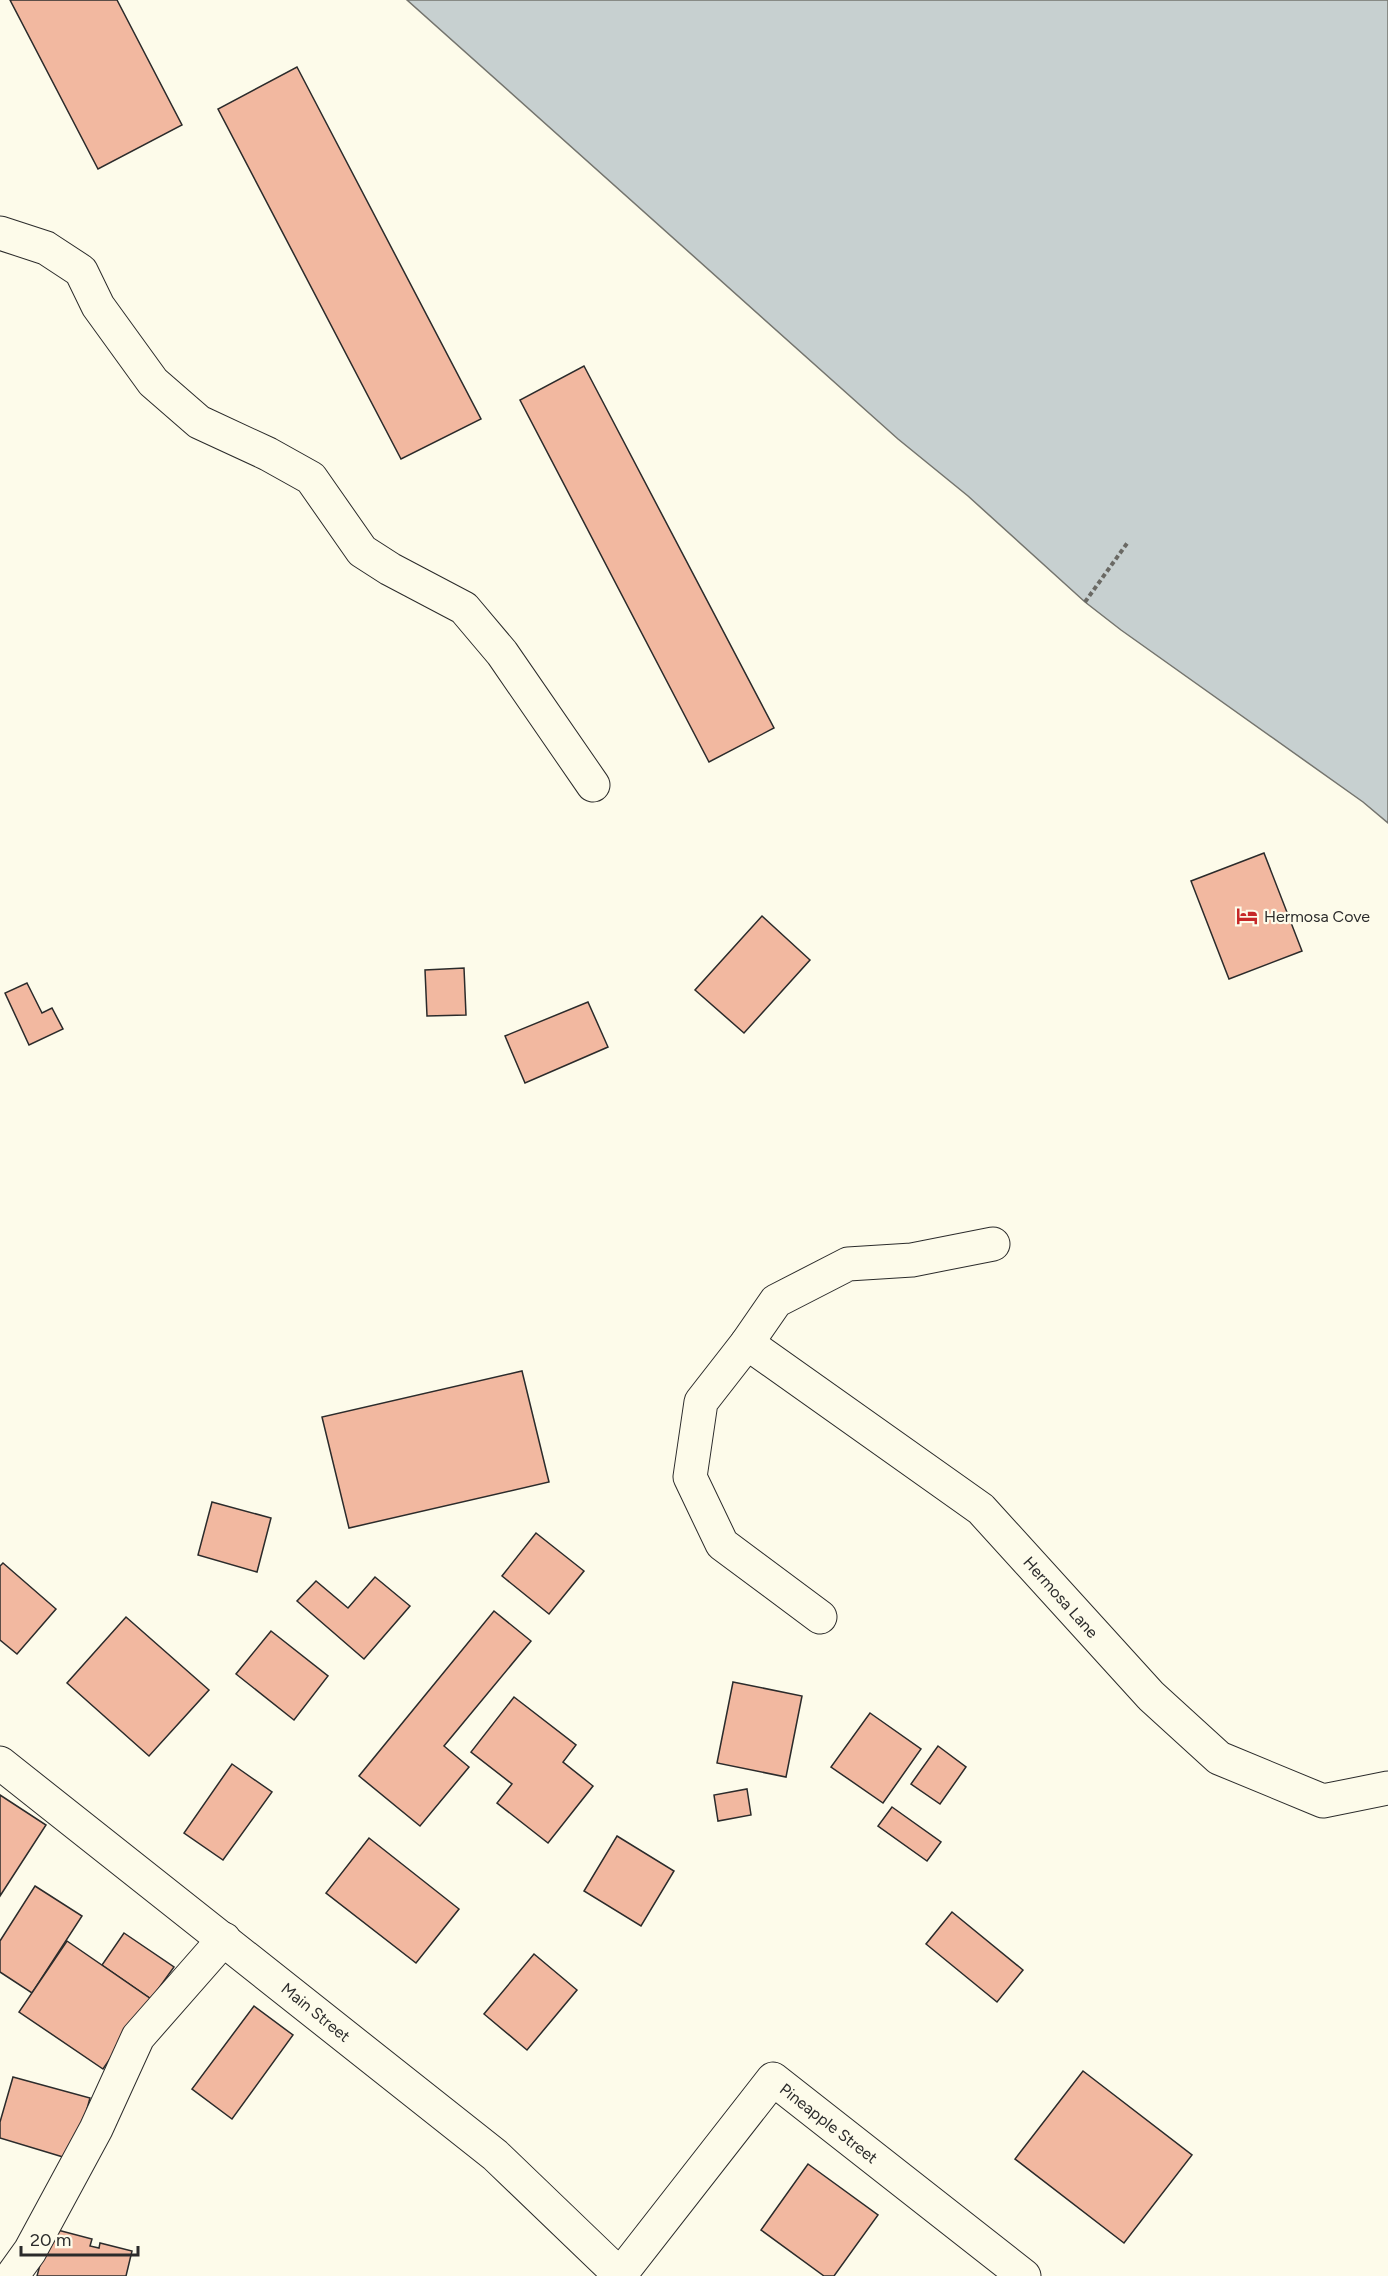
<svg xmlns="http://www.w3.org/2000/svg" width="1388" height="2276" viewBox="0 0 1388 2276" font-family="Figtree,sans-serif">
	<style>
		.water { fill: #c7d0d0; stroke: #74746e; stroke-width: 1.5 }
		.building { fill: #f2b8a0; stroke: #2b2b2b; stroke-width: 1.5 }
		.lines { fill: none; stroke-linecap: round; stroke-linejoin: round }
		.minor-casing { stroke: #2b2b2b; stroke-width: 35 }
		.path { stroke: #6a6964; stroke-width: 4; stroke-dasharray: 4.5 3; stroke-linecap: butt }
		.minor { stroke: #fdfbea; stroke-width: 33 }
		.labels { text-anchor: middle; stroke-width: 4.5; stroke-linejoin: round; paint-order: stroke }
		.poi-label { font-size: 16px; fill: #2b2b2b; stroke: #fdfbea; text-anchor: start }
		.street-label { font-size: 16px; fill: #2b2b2b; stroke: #fdfbea }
	</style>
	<rect width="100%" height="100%" fill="#fdfbea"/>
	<path class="water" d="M407,0H1388V823L1363,802L1121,630L1085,602L968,496L898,439Z"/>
	<g class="building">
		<path d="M10,0H117L182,125L98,169Z"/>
		<path d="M297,67L481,419L401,459L218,109Z"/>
		<path d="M584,366L774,728L709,762L520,400Z"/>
		<path d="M1264,853L1302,951L1229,979L1191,881Z"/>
		<path d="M762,916L810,960L744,1033L695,990Z"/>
		<path d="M464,968L466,1015L427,1016L425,970Z"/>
		<path d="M27,983L42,1013L52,1008L63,1029L29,1045L5,993Z"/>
		<path d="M588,1002L608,1047L525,1083L505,1036Z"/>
		<path d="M522,1371L549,1482L349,1528L322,1417Z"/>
		<path d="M212,1502L271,1518L257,1572L198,1555Z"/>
		<path d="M536,1533L584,1571L549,1614L502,1576Z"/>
		<path d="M3,1563L56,1609L17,1654L0,1640V1566Z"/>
		<path d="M375,1577L410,1606L364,1659L297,1601L316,1581L348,1608Z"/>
		<path d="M494,1611L531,1641L444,1746L469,1767L420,1826L359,1776Z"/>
		<path d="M126,1617L209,1690L149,1756L67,1683Z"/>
		<path d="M271,1631L328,1676L294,1720L236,1674Z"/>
		<path d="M733,1682L802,1696L786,1777L717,1763Z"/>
		<path d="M514,1697L576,1745L563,1762L593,1786L548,1843L497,1803L512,1784L471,1752Z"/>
		<path d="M870,1713L921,1749L883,1803L831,1767Z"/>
		<path d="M938,1746L966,1767L940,1804L911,1784Z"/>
		<path d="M232,1764L272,1792L223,1860L184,1833Z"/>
		<path d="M747,1789L751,1815L718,1821L714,1795Z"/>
		<path d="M0,1795L46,1825L0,1896Z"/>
		<path d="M892,1807L941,1842L927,1861L878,1826Z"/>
		<path d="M617,1836L674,1871L641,1926L584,1891Z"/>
		<path d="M369,1838L459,1909L416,1963L326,1893Z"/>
		<path d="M35,1886L82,1916L32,1993L0,1972V1941Z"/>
		<path d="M952,1912L1023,1970L997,2002L926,1944Z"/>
		<path d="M124,1933L174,1967L151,1999L102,1965Z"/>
		<path d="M67,1941L151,1999L103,2069L19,2012Z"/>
		<path d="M534,1954L577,1990L527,2050L484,2014Z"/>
		<path d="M254,2006L293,2035L232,2119L192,2089Z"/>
		<path d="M1083,2071L1192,2155L1124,2243L1015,2159Z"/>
		<path d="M13,2077L90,2098L73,2160L0,2138V2122Z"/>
		<path d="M808,2164L878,2215L834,2276H824L761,2230Z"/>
		<path d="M50,2228L92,2239L90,2246L99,2248L100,2243L132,2251L126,2276H37Z"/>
	</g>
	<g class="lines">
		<defs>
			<g id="minor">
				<path d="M0,233L46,248L81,271L98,306L153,382L199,422L268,454L311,478L362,551L390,569L464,608L502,653L593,785"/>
				<path d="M747,1343L981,1509L1151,1696L1219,1758L1323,1801L1388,1788"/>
				<path d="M820,1617L722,1544L690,1477L701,1402L747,1343L776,1301L848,1264L912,1260L993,1244"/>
				<path d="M0,1763L495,2155L621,2276"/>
				<path d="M620,2275L773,2079L1024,2276"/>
				<path d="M12,2276L30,2251L96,2129L138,2037L224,1939"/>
			</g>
		</defs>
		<use href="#minor" class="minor-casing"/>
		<path class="path" d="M1085,602L1128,542"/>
		<use href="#minor" class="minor"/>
	</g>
	<defs>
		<symbol id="hotel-bare" viewBox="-9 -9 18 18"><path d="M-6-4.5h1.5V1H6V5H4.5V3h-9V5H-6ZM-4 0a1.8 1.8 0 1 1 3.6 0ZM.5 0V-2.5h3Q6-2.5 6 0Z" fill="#c62828" stroke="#fdfbea" stroke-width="2.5" paint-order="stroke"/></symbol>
	</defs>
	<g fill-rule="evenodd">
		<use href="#hotel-bare" x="1232" y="901" width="30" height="30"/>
	</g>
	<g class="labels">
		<g class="poi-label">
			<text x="1264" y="922">Hermosa Cove</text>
		</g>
		<g class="street-label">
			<text transform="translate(1061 1597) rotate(48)" y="6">Hermosa Lane</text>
			<text transform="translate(316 2012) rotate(39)" y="6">Main Street</text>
			<text transform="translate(829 2123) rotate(38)" y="6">Pineapple Street</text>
		</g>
	</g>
	<path d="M21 2246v9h117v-9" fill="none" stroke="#2b2b2b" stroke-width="3"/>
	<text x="30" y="2246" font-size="18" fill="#2b2b2b" stroke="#fdfbea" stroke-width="4.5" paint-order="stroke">20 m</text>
</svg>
